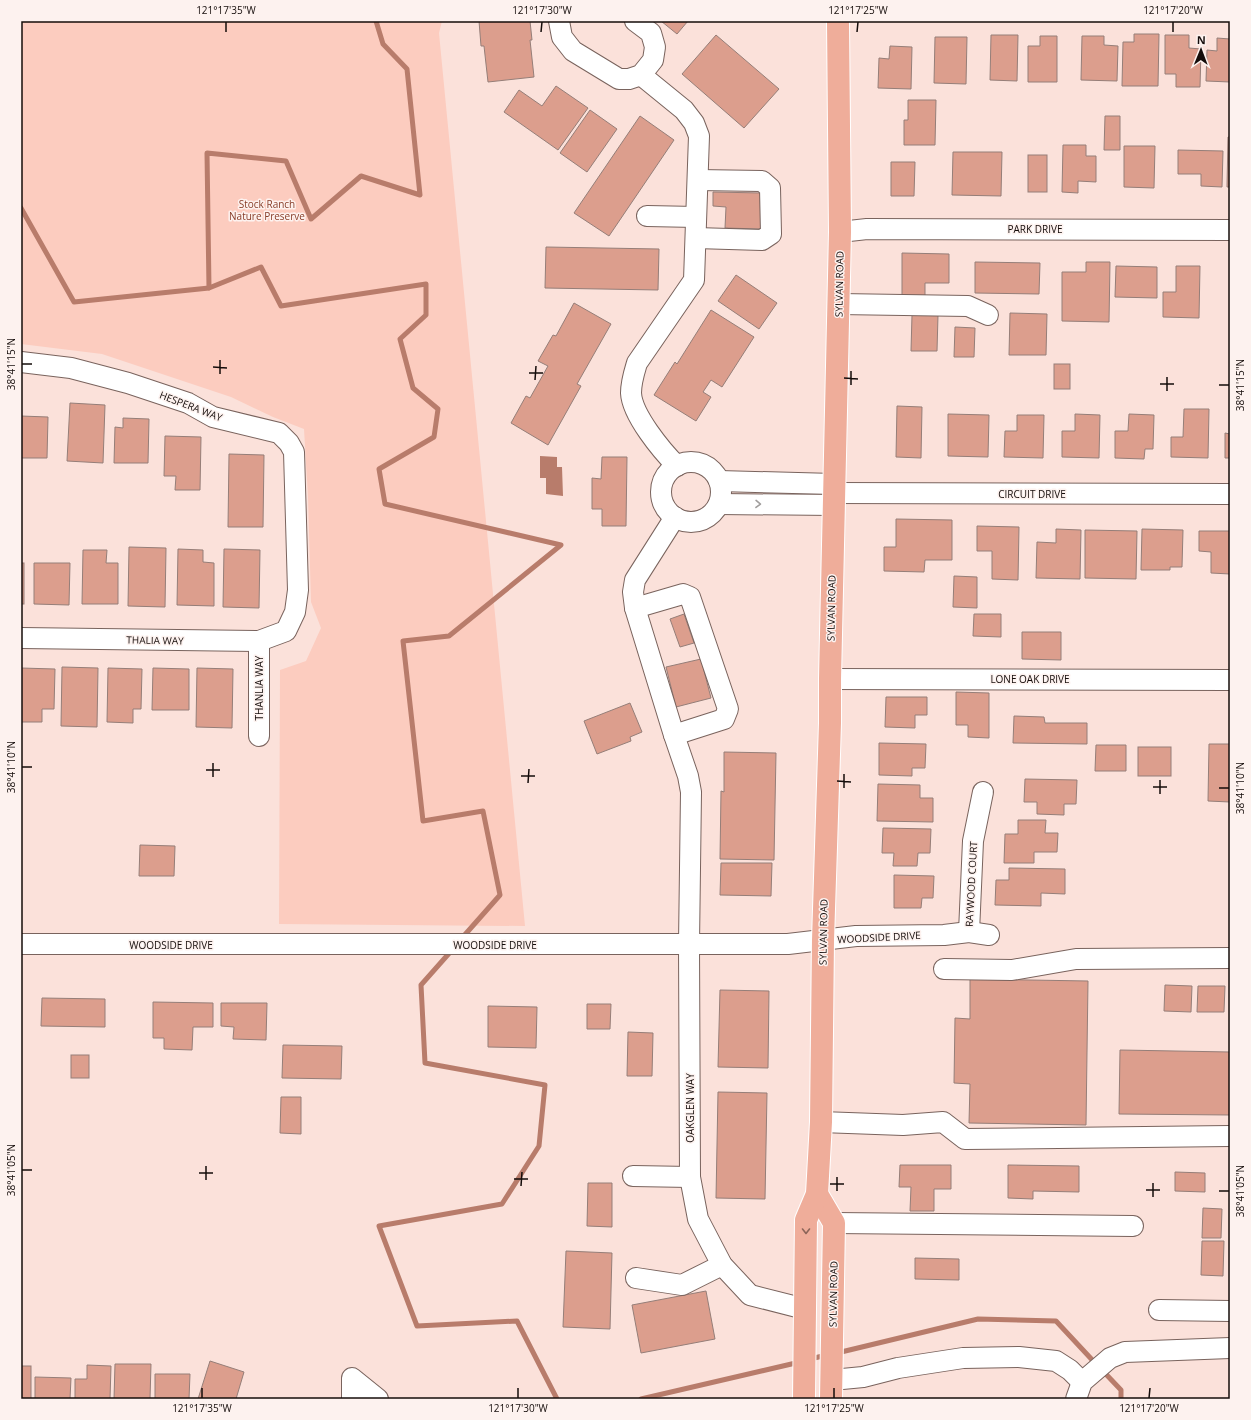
<svg xmlns="http://www.w3.org/2000/svg" width="1251" height="1420" viewBox="0 0 1251 1420" font-family="'Open Sans',sans-serif">
	<style>
		.green { fill: #fcccbf }
		.water { fill: #b87c6b }
		.lines { fill: none; stroke-linecap: round; stroke-linejoin: round }
		.stream { stroke: #b87c6b; stroke-width: 5 }
		.building { fill: #dc9e8d; stroke: #957e78 }
		.minor-casing { stroke: #79635d; stroke-width: 22 }
		.major-casing { stroke: #fff; stroke-width: 24 }
		.minor { stroke: #fff; stroke-width: 20 }
		.major { stroke: #efad9a; stroke-width: 22 }
		.oneway { stroke: #a19e9d }
		.oneway2 { stroke: #8c6559 }
		.ticks { fill: none; stroke: #140c0a; stroke-width: 1.5 }
		.labels { text-anchor: middle; stroke-width: 3; stroke-linejoin: round; paint-order: stroke }
		.park-label { font-size: 10px; fill: #883d28; stroke: #fdf2ef }
		.street-label { font-size: 10px; fill: #140c0a; stroke: #fdf2ef }
		.neatline { fill: none; stroke: #140c0a; stroke-width: 1.5 }
		.ticks-label { font-size: 10px; text-anchor: middle; fill: #140c0a }
	</style>
	<rect width="100%" height="100%" fill="#fbe1da"/>
	<path class="green" d="M21,21H442L439,33L525,926L279,924L280,670L306,661L321,628L311,602L308,497L304,429L273,417L231,397L102,354L21,344Z"/>
	<path class="water" d="M540,456L557,457V467H562L563,496L546,494V478H540Z"/>
	<g class="lines">
		<g class="stream">
			<path d="M21,208L74,302L209,288L261,267L281,306L426,284V315L400,339L413,388L438,409L434,437L379,469L385,504L561,545L449,636L403,641L423,821L483,811L500,895L462,938"/>
			<path d="M209,288L207,153L286,161L311,219L361,176L420,195L407,69L383,44L376,21"/>
			<path d="M452,950L421,985L425,1063L545,1085L539,1146L502,1204L379,1226L417,1326L517,1321L557,1399"/>
			<path d="M837,1353L978,1319L1056,1321L1096,1364"/>
			<path d="M810,1359L827,1355"/>
			<path d="M1102,1370L1121,1390V1399"/>
			<path d="M641,1399L800,1362"/>
		</g>
	</g>
	<g class="building">
		<path d="M479,21H530L532,40H530L534,77L488,82L484,46H481Z"/>
		<path d="M661,21H688L677,34Z"/>
		<path d="M1134,34H1159L1158,86H1122L1123,42H1134Z"/>
		<path d="M716,35L779,89L744,128L682,74Z"/>
		<path d="M991,35H1018L1017,81L990,80Z"/>
		<path d="M1165,35H1189V48L1201,49L1200,87H1176V74H1165Z"/>
		<path d="M1040,36H1057V82H1028V46H1040Z"/>
		<path d="M1082,36H1104V45L1118,46L1117,81L1081,80Z"/>
		<path d="M935,37H967L966,84L934,83Z"/>
		<path d="M1217,38L1230,39V82L1206,81L1207,50L1217,51Z"/>
		<path d="M890,46L912,47L911,89L878,88L879,58L889,59Z"/>
		<path d="M556,86L588,108L558,150L504,112L519,90L542,106Z"/>
		<path d="M908,100H936L935,145H904V120H908Z"/>
		<path d="M590,110L617,129L587,172L560,153Z"/>
		<path d="M640,116L674,140L609,236L574,213Z"/>
		<path d="M1105,116H1120V150H1104Z"/>
		<path d="M1228,137H1230V187H1227Z"/>
		<path d="M1063,145H1086V156H1096V182L1078,181V193L1062,192Z"/>
		<path d="M1124,146H1155L1154,188L1124,187Z"/>
		<path d="M1178,150L1223,151L1222,187L1201,186V174H1178Z"/>
		<path d="M953,152H1002L1001,196L952,195Z"/>
		<rect x="1028" y="155" width="19" height="37"/>
		<path d="M891,162H915L914,196H891Z"/>
		<path d="M713,192L762,193L761,229L725,228L726,207L713,206Z"/>
		<path d="M546,247L659,249L658,290L545,288Z"/>
		<path d="M902,253L949,254V283H925V297L902,296Z"/>
		<path d="M975,262L1040,263L1039,294L975,293Z"/>
		<path d="M1086,262H1110L1109,322L1062,321V272H1086Z"/>
		<path d="M1116,266L1157,267V298L1115,297Z"/>
		<path d="M1176,266H1200L1199,318L1163,317V292H1176Z"/>
		<path d="M736,275L777,303L759,329L718,301Z"/>
		<path d="M574,303L611,324L577,384L581,386L548,445L511,423L526,396L530,398L548,366L538,361L553,335L556,336Z"/>
		<path d="M711,310L754,337L722,387L711,380L703,392L711,397L696,421L654,395L675,362L677,364Z"/>
		<path d="M1010,313L1047,314L1046,355H1009Z"/>
		<path d="M912,315H938L937,351H911Z"/>
		<path d="M955,327L975,328L974,357H954Z"/>
		<rect x="1054" y="364" width="16" height="25"/>
		<path d="M70,403L105,405L103,463L67,461Z"/>
		<path d="M897,406L922,407L921,458L896,457Z"/>
		<path d="M1184,409H1209L1208,458L1171,457V437H1183Z"/>
		<path d="M948,414L989,415L988,457L948,456Z"/>
		<path d="M1075,414L1100,415L1099,458L1062,457V431H1075Z"/>
		<path d="M1129,414L1154,415L1153,449H1145L1144,459L1115,458V431H1128Z"/>
		<path d="M1017,415H1044L1043,458L1004,457L1005,431H1017Z"/>
		<path d="M21,416L48,417L47,458H21Z"/>
		<path d="M123,418L149,419L148,463H114L115,427L123,428Z"/>
		<path d="M1225,433L1230,434V458H1225Z"/>
		<path d="M165,436L201,437L200,490H175L176,476H164Z"/>
		<path d="M229,454L264,455L263,527H228Z"/>
		<path d="M602,457H627L626,526H602V509H592V478L601,479Z"/>
		<path d="M896,519L952,520V560H925L924,572L884,571V547H896Z"/>
		<path d="M977,526L1019,527L1018,580L992,579V551H977Z"/>
		<path d="M1056,529L1081,530L1080,579L1036,578L1037,542L1056,543Z"/>
		<path d="M1142,529L1183,530L1182,567H1170V570H1141Z"/>
		<path d="M1085,530L1137,531L1136,579L1085,578Z"/>
		<path d="M1199,531H1230V574L1211,573V552L1199,551Z"/>
		<path d="M129,547L166,548L165,607L128,606Z"/>
		<path d="M178,549L203,550V562L214,563V606L177,605Z"/>
		<path d="M224,549L260,550L259,608L223,607Z"/>
		<path d="M83,550H107L106,563H118V604H82Z"/>
		<rect x="21" y="563" width="3" height="41"/>
		<path d="M34,563H70L69,605L34,604Z"/>
		<path d="M954,576L977,577V608L953,607Z"/>
		<path d="M684,614L694,643L680,647L670,619Z"/>
		<path d="M974,614H1001V637L973,636Z"/>
		<path d="M1022,632H1061V660L1022,659Z"/>
		<path d="M701,659L711,698L676,707L666,667Z"/>
		<path d="M62,667L98,668L97,727L61,726Z"/>
		<path d="M21,668L55,669L54,709H42V722H21Z"/>
		<path d="M108,668L142,669L141,709H133V723L107,722Z"/>
		<path d="M153,668L189,669V710H152Z"/>
		<path d="M197,668L233,669L232,728L196,727Z"/>
		<path d="M956,692L989,693V738L968,737V725H956Z"/>
		<path d="M886,697H927V715H915V728L885,727Z"/>
		<path d="M630,703L642,732L630,737L631,741L597,754L584,721Z"/>
		<path d="M1014,716L1044,717L1045,723H1087V744L1013,743Z"/>
		<path d="M879,743L926,744L925,768H912V776L879,775Z"/>
		<path d="M1209,744H1230V802L1208,801Z"/>
		<path d="M1096,745H1126V771H1095Z"/>
		<rect x="1138" y="747" width="33" height="29"/>
		<path d="M724,752L776,753L774,860L720,859L721,791L724,792Z"/>
		<path d="M1025,779L1077,780L1076,804H1064V815L1037,814V802H1024Z"/>
		<path d="M878,784L920,785V798H933V822L877,821Z"/>
		<path d="M1018,820H1046L1045,833H1058L1057,852H1034V863H1004L1005,834H1018Z"/>
		<path d="M883,828L931,829L930,853H918L917,866H893L894,853H882Z"/>
		<path d="M140,845L175,846L174,876H139Z"/>
		<path d="M721,863H772L771,896L720,895Z"/>
		<path d="M1009,868L1065,869V894L1041,893V906L995,905L996,880H1009Z"/>
		<path d="M894,875L934,876L933,898H922L921,908H894Z"/>
		<path d="M970,979L1088,981L1086,1125L969,1123L970,1084L954,1083L955,1018L970,1019Z"/>
		<path d="M1165,985L1192,986L1191,1012L1164,1011Z"/>
		<path d="M1198,986H1225L1224,1012H1197Z"/>
		<path d="M720,990L769,991L768,1068L718,1067Z"/>
		<path d="M42,998L105,999V1027L41,1026Z"/>
		<path d="M153,1002L213,1003V1027H193L192,1050L164,1049V1038H153Z"/>
		<path d="M221,1003H267L266,1040L233,1039L234,1027L221,1026Z"/>
		<path d="M587,1004H611L610,1029H587Z"/>
		<path d="M488,1006L537,1007L536,1048L488,1047Z"/>
		<path d="M628,1032L653,1033L652,1076H627Z"/>
		<path d="M283,1045L342,1046L341,1079L282,1078Z"/>
		<path d="M1120,1050L1230,1052V1115L1119,1114Z"/>
		<rect x="71" y="1055" width="18" height="23"/>
		<path d="M718,1092L767,1093L765,1199L716,1198Z"/>
		<path d="M281,1097H301V1134L280,1133Z"/>
		<path d="M900,1165H951V1189H934V1211H910L911,1187H899Z"/>
		<path d="M1008,1165L1079,1166V1192L1033,1191V1199L1008,1198Z"/>
		<path d="M1175,1172L1205,1173V1192L1175,1191Z"/>
		<path d="M588,1183H612V1227L587,1226Z"/>
		<path d="M1203,1208L1222,1209L1221,1238H1202Z"/>
		<path d="M1202,1241H1224L1223,1276L1201,1275Z"/>
		<path d="M566,1251L612,1253L610,1329L563,1327Z"/>
		<path d="M915,1258L959,1259V1280L915,1279Z"/>
		<path d="M706,1291L715,1339L641,1353L632,1305Z"/>
		<path d="M210,1361L244,1372L236,1399H198Z"/>
		<path d="M115,1364H151L150,1399H114Z"/>
		<path d="M87,1365L111,1366L110,1399H75V1379H87Z"/>
		<rect x="21" y="1366" width="10" height="33"/>
		<path d="M155,1374H190L189,1399H155Z"/>
		<path d="M35,1377L71,1378L70,1399H35Z"/>
	</g>
	<g class="lines">
		<defs>
			<g id="minor">
				<path d="M559,21L562,37L573,51L619,79H629L641,75L653,60L655,47L651,33L635,21"/>
				<path d="M641,75L684,110L694,123L699,136L694,280L637,363C634,373 631,382 631,393C632,415 662,451 677,466"/>
				<path d="M647,216L696,217"/>
				<path d="M840,232L867,229L1230,230"/>
				<path d="M696,238L762,240L771,234L770,188L762,181L698,180"/>
				<path d="M839,304L968,306L988,315"/>
				<path d="M21,362L71,368L128,383L188,403L213,417L279,433L289,443L294,452L298,590L295,612L286,631L259,641L21,638"/>
				<circle cx="691" cy="492" r="30"/>
				<path d="M719,481L834,484"/>
				<path d="M834,493L1230,494"/>
				<path d="M719,504L834,505"/>
				<path d="M675,517L635,580L633,592L635,608L674,735L688,776L691,792L689,944L690,1177L698,1219L722,1265L750,1295L805,1309"/>
				<path d="M635,608L683,594L690,597L728,709L724,719L674,735"/>
				<path d="M830,679L1230,680"/>
				<path d="M259,736V641"/>
				<path d="M969,932L973,841L983,792"/>
				<path d="M21,944H788L856,936L944,935L969,932L989,935"/>
				<path d="M944,969L1012,970L1076,959L1230,958"/>
				<path d="M821,1122L903,1125L943,1122L965,1139L1230,1136"/>
				<path d="M633,1176L690,1177"/>
				<path d="M834,1223L1133,1226"/>
				<path d="M636,1278L682,1285L722,1265"/>
				<path d="M1159,1310L1230,1311"/>
				<path d="M832,1380L863,1377L898,1368L963,1358L1019,1357L1056,1361L1070,1370L1082,1382"/>
				<path d="M352,1399V1378L378,1399"/>
				<path d="M1076,1399L1082,1382L1110,1358L1125,1352L1230,1348"/>
			</g>
			<g id="major">
				<path d="M817,1194L834,1223L831,1399"/>
				<path d="M804,1399L806,1220L817,1194L821,1122L823,940L830,723V679L840,232L838,21"/>
			</g>
		</defs>
		<use href="#minor" class="minor-casing"/>
		<use href="#major" class="major-casing"/>
		<use href="#minor" class="minor"/>
		<use href="#major" class="major"/>
	</g>
	<defs><path id="oneway-chevron" d="M-2-3.5L2.5 0L-2 3.5" fill="none" stroke-width="1.6" stroke-linecap="round" stroke-linejoin="round"/></defs>
	<use class="oneway" href="#oneway-chevron" transform="translate(758 504) rotate(1)"/>
	<use class="oneway2" href="#oneway-chevron" transform="translate(806 1231) rotate(90)"/>
	<path class="ticks" d="M226,32V22M541,32L542,22M857,32L858,22M1173,32V22M22,364H32M213,367L227,368M529,373H543M220,374V360M844,378L858,379M535,380L536,366M1160,384H1174M851,385V371M1219,385H1229M1167,391V377M22,767H32M206,770H220M521,776H535M213,777V763M837,781L851,782M528,783L529,769M1153,787H1167M844,788V774M1219,788H1229M1160,794V780M22,1170H32M199,1173H213M514,1179H528M206,1180V1166M830,1184H844M521,1186L522,1172M1146,1190H1160M837,1191V1177M1219,1191H1229M1153,1197V1183M202,1398V1388M518,1398V1388M834,1398V1388M1149,1398L1150,1388"/>
	<g class="labels">
		<g class="park-label">
			<text x="267" y="208">Stock Ranch<tspan x="267" dy="12">Nature Preserve</tspan></text>
		</g>
		<g class="street-label">
			<text x="1035" y="233">PARK DRIVE</text>
			<text transform="translate(839 284) rotate(-89)" y="4">SYLVAN ROAD</text>
			<text transform="translate(191 406) rotate(21)" y="4">HESPERA WAY</text>
			<text x="1032" y="498">CIRCUIT DRIVE</text>
			<text transform="translate(831 608) rotate(-89)" y="4">SYLVAN ROAD</text>
			<text transform="translate(155 640) rotate(1)" y="4">THALIA WAY</text>
			<text x="1030" y="683">LONE OAK DRIVE</text>
			<text transform="translate(259 688) rotate(-90)" y="4">THANLIA WAY</text>
			<text transform="translate(971 884) rotate(-87)" y="4">RAYWOOD COURT</text>
			<text transform="translate(823 932) rotate(-89)" y="4">SYLVAN ROAD</text>
			<text transform="translate(879 937) rotate(-3)" y="4">WOODSIDE DRIVE</text>
			<text x="171" y="949">WOODSIDE DRIVE</text>
			<text x="495" y="949">WOODSIDE DRIVE</text>
			<text transform="translate(690 1108) rotate(-90)" y="4">OAKGLEN WAY</text>
			<text transform="translate(833 1294) rotate(-89)" y="4">SYLVAN ROAD</text>
		</g>
	</g>
	<rect width="1251" height="1420" fill="none" stroke="#fdf2ef" stroke-width="44"/>
	<g transform="translate(1201 50) rotate(1)" stroke="#fdf2ef" stroke-width="3" paint-order="stroke">
	<path d="M0-3L7 15L0 10L-7 15Z" fill="#140c0a"/>
	<text y="-6" font-size="11" font-weight="bold" text-anchor="middle" fill="#140c0a">N</text>
	</g>
	<rect x="22" y="22" width="1207" height="1376" class="neatline"/>
	<g class="ticks-label">
		<text x="226" y="14">121°17'35"W</text>
		<text x="542" y="14">121°17'30"W</text>
		<text x="858" y="14">121°17'25"W</text>
		<text x="1173" y="14">121°17'20"W</text>
		<text transform="translate(11 364) rotate(-90)" y="4">38°41'15"N</text>
		<text transform="translate(1240 385) rotate(-90)" y="4">38°41'15"N</text>
		<text transform="translate(11 767) rotate(-90)" y="4">38°41'10"N</text>
		<text transform="translate(1240 788) rotate(-90)" y="4">38°41'10"N</text>
		<text transform="translate(11 1170) rotate(-90)" y="4">38°41'05"N</text>
		<text transform="translate(1240 1191) rotate(-90)" y="4">38°41'05"N</text>
		<text x="202" y="1412">121°17'35"W</text>
		<text x="518" y="1412">121°17'30"W</text>
		<text x="834" y="1412">121°17'25"W</text>
		<text x="1149" y="1412">121°17'20"W</text>
	</g>
</svg>
